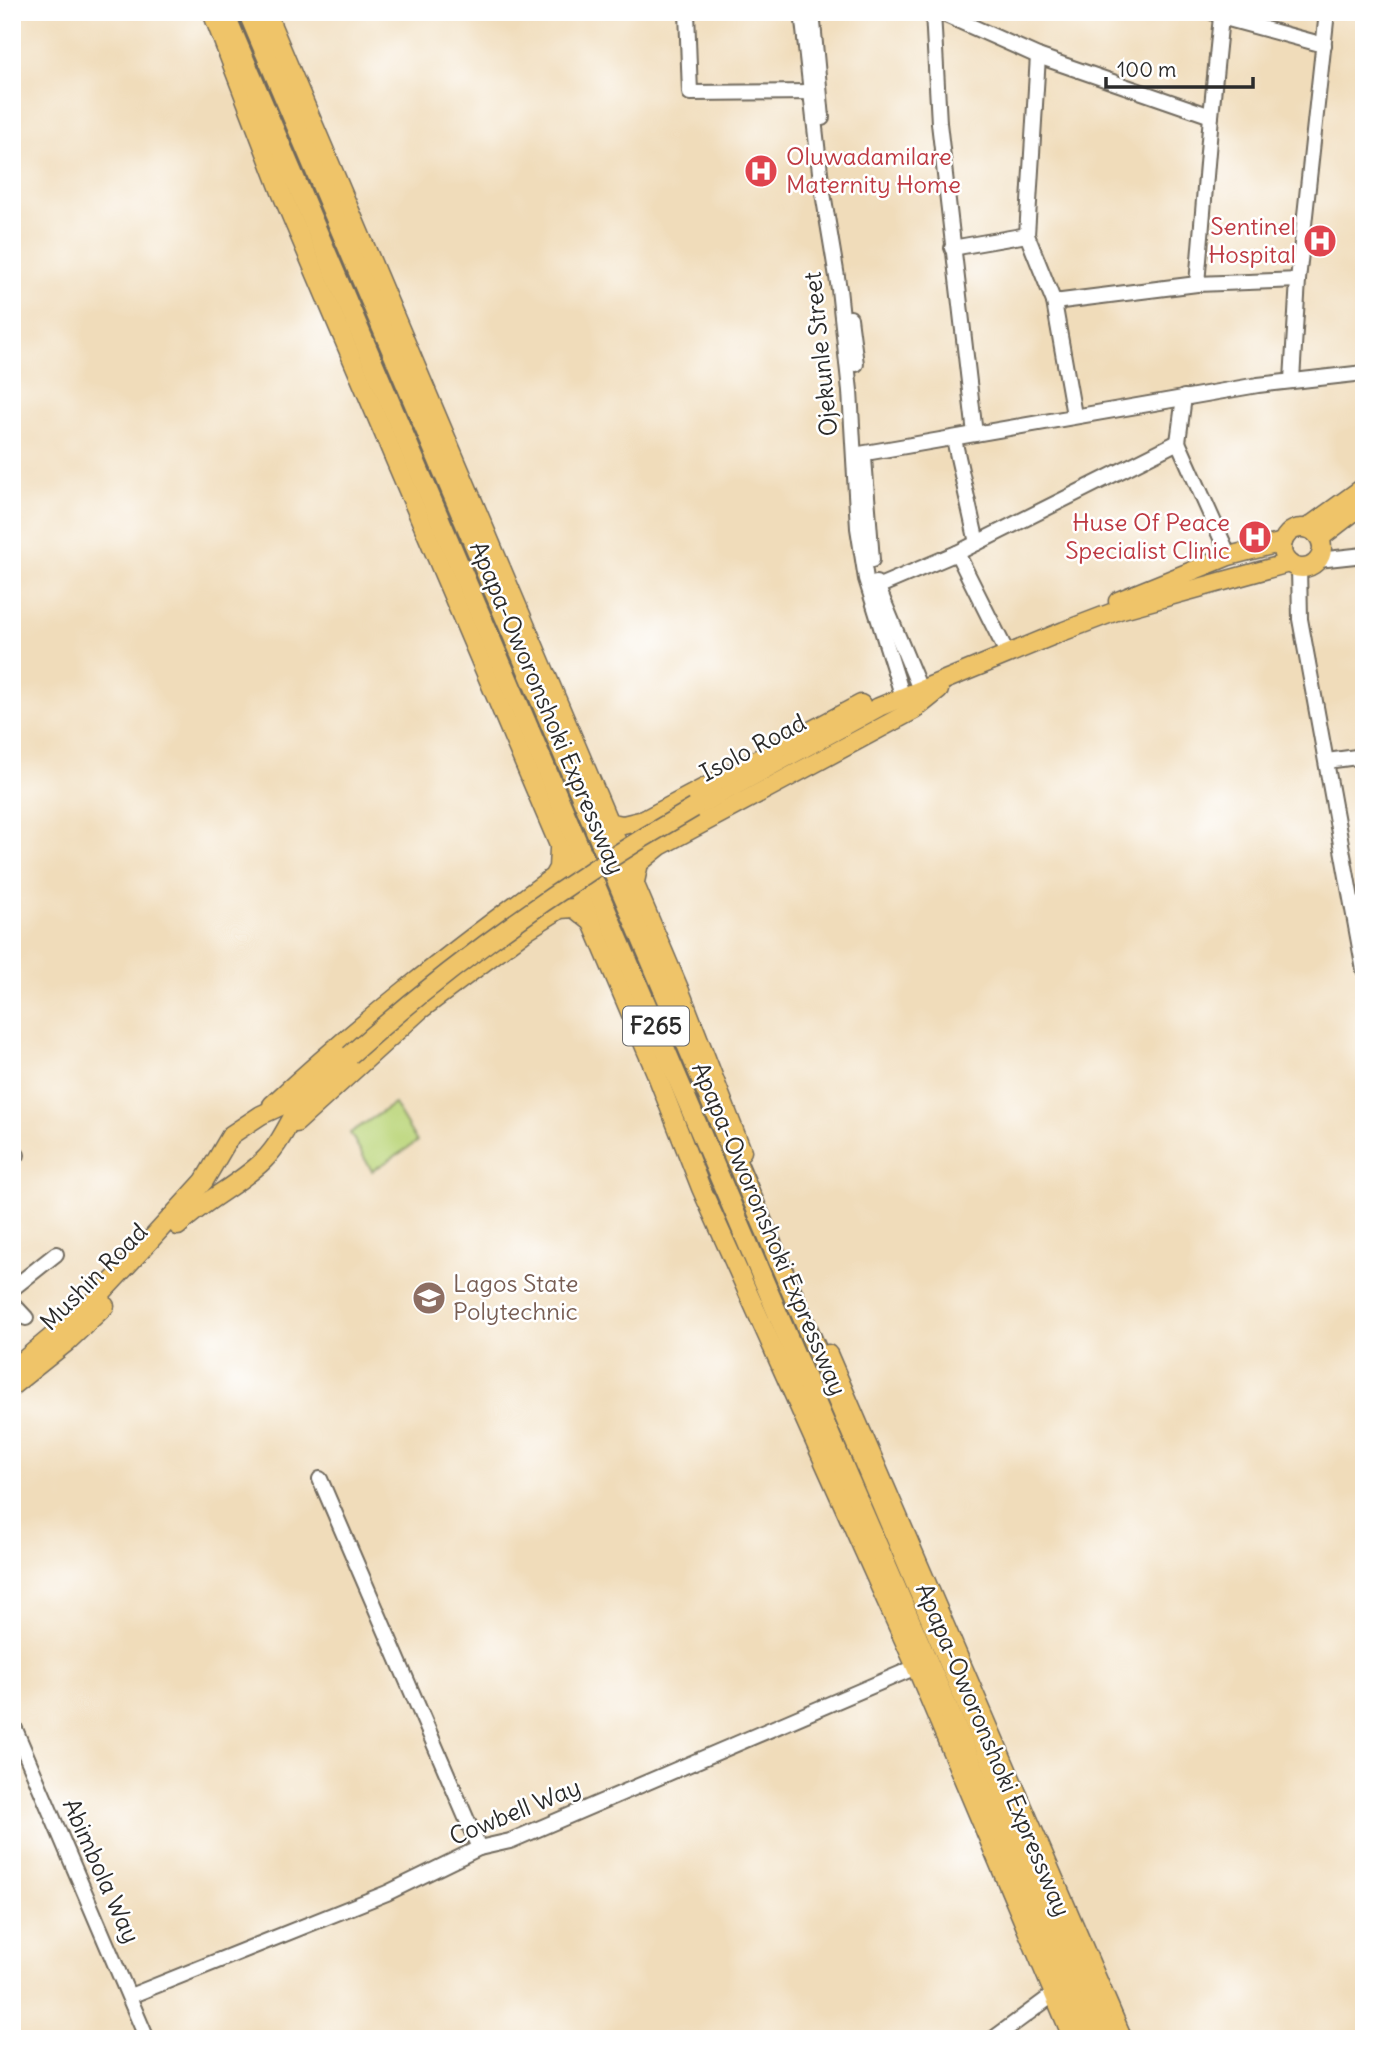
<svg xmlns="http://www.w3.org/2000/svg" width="1376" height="2051" viewBox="0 0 1376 2051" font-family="Delius,sans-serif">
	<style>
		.green { fill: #bcd67b; stroke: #748053; stroke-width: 2 }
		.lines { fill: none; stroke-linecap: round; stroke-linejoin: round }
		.minor-casing { stroke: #70695d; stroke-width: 18 }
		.major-casing { stroke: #70695d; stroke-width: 21 }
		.highway-casing { stroke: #70695d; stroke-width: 23 }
		.minor { stroke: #fff; stroke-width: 14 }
		.major { stroke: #efc469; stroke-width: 18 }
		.highway { stroke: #efc469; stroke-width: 19 }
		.major-bridge-casing { stroke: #70695d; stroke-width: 21; stroke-linecap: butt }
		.major-bridge { stroke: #efc469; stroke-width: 18 }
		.labels { text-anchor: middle; stroke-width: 5; stroke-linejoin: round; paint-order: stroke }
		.shield { fill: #fff; stroke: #6b6b6b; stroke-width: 2 }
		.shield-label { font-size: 23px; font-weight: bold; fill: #2b2b2b }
		.health-label { font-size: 24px; fill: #be3a42; stroke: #fff; text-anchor: end }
		.street-label { font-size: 24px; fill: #2b2b2b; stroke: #fff }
		.education-label { font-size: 24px; fill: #785e54; stroke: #fff; text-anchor: start }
	</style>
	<rect width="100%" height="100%" fill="#fff"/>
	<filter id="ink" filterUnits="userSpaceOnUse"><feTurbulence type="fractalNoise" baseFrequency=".0143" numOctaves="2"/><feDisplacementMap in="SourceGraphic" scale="14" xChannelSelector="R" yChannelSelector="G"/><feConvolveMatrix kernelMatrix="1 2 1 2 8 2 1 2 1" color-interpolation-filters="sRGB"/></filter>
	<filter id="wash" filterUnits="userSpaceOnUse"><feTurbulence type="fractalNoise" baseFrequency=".00686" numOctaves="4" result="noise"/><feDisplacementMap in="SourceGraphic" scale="28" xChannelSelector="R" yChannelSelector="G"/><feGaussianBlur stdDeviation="1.57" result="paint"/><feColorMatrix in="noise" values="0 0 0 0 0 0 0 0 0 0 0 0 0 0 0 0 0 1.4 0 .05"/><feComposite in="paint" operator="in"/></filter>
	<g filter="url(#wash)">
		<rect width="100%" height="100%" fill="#f0dcba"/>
		<path class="green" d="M394,1104L417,1142L372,1171L350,1133Z"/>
	</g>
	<g filter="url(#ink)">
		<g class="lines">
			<defs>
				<g id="minor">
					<path d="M687,12L690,93L818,92"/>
					<path d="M802,12L821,181L839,289L850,391L858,528L866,579L900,688"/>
					<path d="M812,12L822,118"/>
					<path d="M933,12L939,123L975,434"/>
					<path d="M939,12L1038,56L1211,116L1221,17L1212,12"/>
					<path d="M1221,17L1324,45"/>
					<path d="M1027,235L1054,302L1197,284L1211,116"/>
					<path d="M952,248L1027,235L1038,56"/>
					<path d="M1197,284L1298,280"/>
					<path d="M1054,302L1074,415"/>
					<path d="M850,318L856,364"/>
					<path d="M1292,380L1298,280L1327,12"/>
					<path d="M954,439L977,543"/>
					<path d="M1178,442L1184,397"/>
					<path d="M854,455L1258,385L1364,373"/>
					<path d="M864,458L872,560"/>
					<path d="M957,553L1178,442L1229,556"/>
					<path d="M1318,560L1364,555"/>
					<path d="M1299,567L1300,619L1364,970"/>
					<path d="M876,583L917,682"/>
					<path d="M877,587L957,553L1004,647"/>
					<path d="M1327,761L1364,756"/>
					<path d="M12,1157L17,1155"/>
					<path d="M12,1289L56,1254"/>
					<path d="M12,1303L26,1318"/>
					<path d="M320,1479L479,1848"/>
					<path d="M12,1722L147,2039"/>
					<path d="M130,1996L387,1893L479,1848L510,1841L916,1667"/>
					<path d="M993,2039L1054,1994"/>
				</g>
				<g id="major">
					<path d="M212,12L281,192L656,1073L701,1188L916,1667L1073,2039"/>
					<path d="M266,12L680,991L742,1151"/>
					<circle cx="1302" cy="548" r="20"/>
					<path d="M1307,528L1364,487"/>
					<path d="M1320,538L1364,504"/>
					<path d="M1118,601L1229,556L1283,542"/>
					<path d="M694,808L879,707L1064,631L1119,610L1289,563"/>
					<path d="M607,822L623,825L644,820L861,704"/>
					<path d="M635,882L639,863L660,846L914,710L939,690"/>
					<path d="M272,1105C361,1022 455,949 553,877L558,868L559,849"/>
					<path d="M296,1123L420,1010L528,929L560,909L574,908L589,920"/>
					<path d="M178,1226C204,1200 239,1185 264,1160C282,1142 292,1116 305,1095"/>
					<path d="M828,1354L1123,2039"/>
					<path d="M12,1370L92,1303L134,1258L204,1181L231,1135L261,1115L305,1095L350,1055"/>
					<path d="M12,1386L67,1342L105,1306"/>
				</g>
				<g id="highway">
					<path d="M224,12L794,1352L1091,2039"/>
					<path d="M248,12L1109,2039"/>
				</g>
			</defs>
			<use href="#minor" class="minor-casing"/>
			<use href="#major" class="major-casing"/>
			<use href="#highway" class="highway-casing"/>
			<use href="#minor" class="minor"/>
			<use href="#major" class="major"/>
			<use href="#highway" class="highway"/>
			<defs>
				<path id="major-bridge" d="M350,1055C456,960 571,878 694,808"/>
			</defs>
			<use href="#major-bridge" class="major-bridge-casing"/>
			<use href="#major-bridge" class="major-bridge"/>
		</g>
	</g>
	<defs>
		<symbol id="hospital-disc" viewBox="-11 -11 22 22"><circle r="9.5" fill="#e0444e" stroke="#fff"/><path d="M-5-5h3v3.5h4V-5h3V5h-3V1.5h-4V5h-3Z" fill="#fff"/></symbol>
		<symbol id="university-disc" viewBox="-11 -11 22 22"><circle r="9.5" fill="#8d6e63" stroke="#fff"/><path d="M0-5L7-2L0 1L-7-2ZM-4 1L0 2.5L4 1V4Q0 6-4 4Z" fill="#fff"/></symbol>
	</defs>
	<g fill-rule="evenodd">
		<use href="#hospital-disc" x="742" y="152" width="38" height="38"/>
		<use href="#hospital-disc" x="1301" y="222" width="38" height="38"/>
		<use href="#hospital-disc" x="1236" y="518" width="38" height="38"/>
		<use href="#university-disc" x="410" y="1279" width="38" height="38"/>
	</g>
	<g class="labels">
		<rect class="shield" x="623" y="1006.5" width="66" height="39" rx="5"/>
		<g class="shield-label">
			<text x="656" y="1034">F265</text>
		</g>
		<g class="health-label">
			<text x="786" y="165" text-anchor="start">Oluwadamilare<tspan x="786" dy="28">Maternity Home</tspan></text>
			<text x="1296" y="235">Sentinel<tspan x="1296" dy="28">Hospital</tspan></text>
			<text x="1230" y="531">Huse Of Peace<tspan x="1230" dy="28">Specialist Clinic</tspan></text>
		</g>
		<g class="street-label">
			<text transform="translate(821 354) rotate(-96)" y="8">Ojekunle Street</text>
			<text transform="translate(547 708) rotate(67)" y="8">Apapa-Oworonshoki Expressway</text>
			<text transform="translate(753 748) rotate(-28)" y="8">Isolo Road</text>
			<text transform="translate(769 1229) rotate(67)" y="8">Apapa-Oworonshoki Expressway</text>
			<text transform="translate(94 1277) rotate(-45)" y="8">Mushin Road</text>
			<text transform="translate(993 1750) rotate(67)" y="8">Apapa-Oworonshoki Expressway</text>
			<text transform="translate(515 1812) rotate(-22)" y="8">Cowbell Way</text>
			<text transform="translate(101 1871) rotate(66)" y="8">Abimbola Way</text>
		</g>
		<g class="education-label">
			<text x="453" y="1292">Lagos State<tspan x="453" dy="28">Polytechnic</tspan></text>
		</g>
	</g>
	<rect width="1376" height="2051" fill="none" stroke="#fff" stroke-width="42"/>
	<path d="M1106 77v10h147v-10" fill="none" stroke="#2b2b2b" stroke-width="3.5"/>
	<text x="1117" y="77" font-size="21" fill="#2b2b2b" stroke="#ffffff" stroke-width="5" paint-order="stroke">100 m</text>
</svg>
